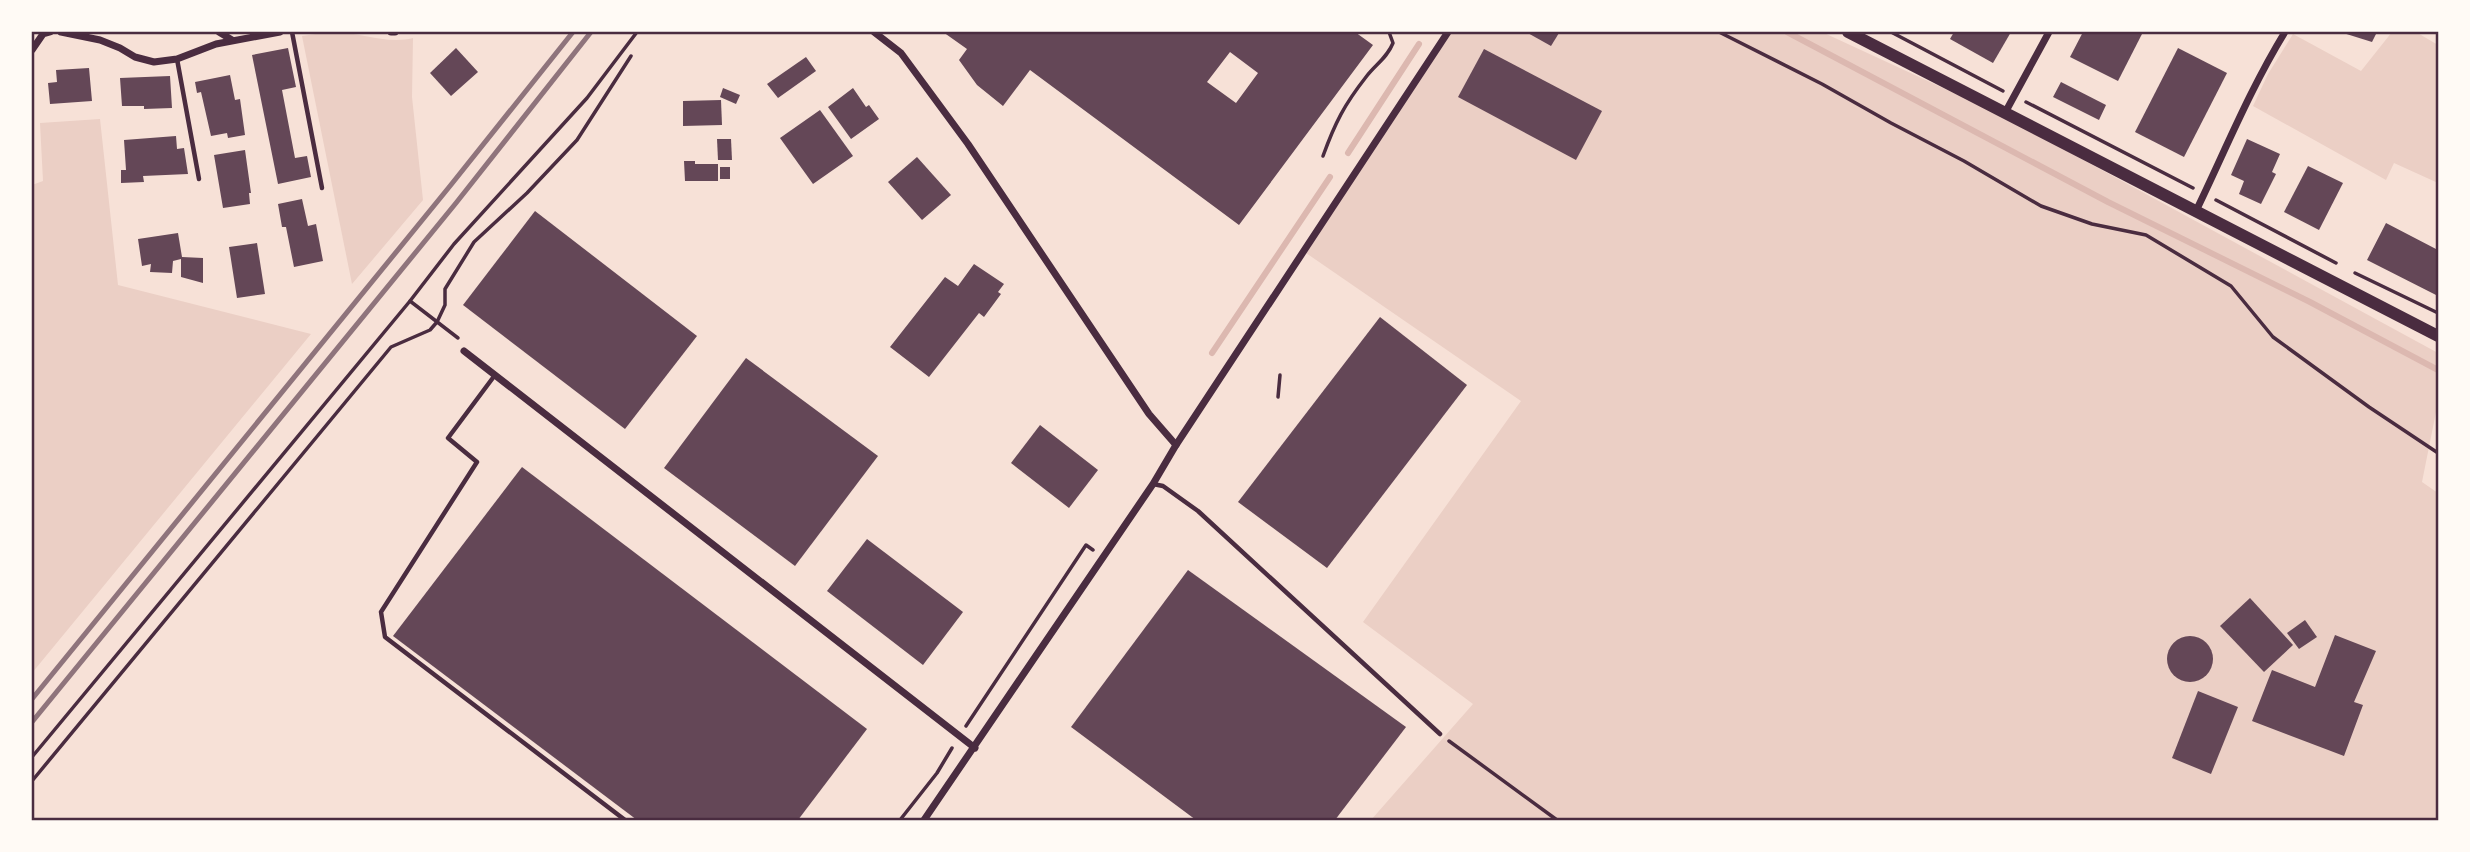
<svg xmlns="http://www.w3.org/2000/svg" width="2470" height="852" viewBox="0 0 2470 852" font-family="Inter,sans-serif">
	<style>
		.green { fill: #ebcfc5 }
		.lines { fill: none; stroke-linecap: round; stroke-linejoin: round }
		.stream { stroke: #dcb8b0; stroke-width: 6 }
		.building { fill: #644757; fill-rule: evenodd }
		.path { stroke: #4a2c40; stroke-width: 3.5 }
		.service { stroke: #4a2c40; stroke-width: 4.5 }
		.minor { stroke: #4a2c40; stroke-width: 7 }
		.secondary { stroke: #4a2c40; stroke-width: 12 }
		.rail { stroke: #8f747c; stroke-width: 5 }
		.neatline { fill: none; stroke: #4a2c40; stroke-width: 2.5 }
	</style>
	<rect width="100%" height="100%" fill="#f7e1d7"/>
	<g class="green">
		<path d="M329,32C358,31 386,45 413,38L412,97L423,200L352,284L302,36Z"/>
		<path d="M1452,32H1822L1997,113L2438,353V402L2422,482L2438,493V820H1371L1473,704L1363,622L1521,401L1306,253Z"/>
		<path d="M2392,32H2416L2438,45V183L2394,163L2386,180L2253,106L2268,74L2293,34L2361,71Z"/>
		<path d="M100,119L118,285L311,334L32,673V185L43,181L40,123Z"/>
	</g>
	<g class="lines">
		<g class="stream">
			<path d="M1787,32L2108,202L2310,302L2438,370"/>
			<path d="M1348,153L1419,44"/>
			<path d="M1212,353L1330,177"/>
		</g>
	</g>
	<g class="building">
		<path d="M943,32H1355L1373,45L1239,225L1030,70L1003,106L977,85L959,60L967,49ZM1230,52L1258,73L1236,103L1207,82Z"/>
		<path d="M1526,32H1556L1559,33L1551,46Z"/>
		<path d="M1954,32H2011L1993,63L1950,39Z"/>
		<path d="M2083,32H2143L2118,81L2070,57Z"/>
		<path d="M2340,32H2377L2372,42Z"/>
		<path d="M288,48L296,87L282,90L295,158L307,156L311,177L278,184L252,55Z"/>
		<path d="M456,48L478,72L451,96L430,73Z"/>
		<path d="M2178,48L2227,73L2184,157L2135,132Z"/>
		<path d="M1484,49L1602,111L1576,160L1458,97Z"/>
		<path d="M806,57L816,71L778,98L767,84Z"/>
		<path d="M89,68L92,101L50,104L48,83L57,82L56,70Z"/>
		<path d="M230,75L235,100L240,99L245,135L228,138L227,133L211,136L201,92L197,93L195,82Z"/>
		<path d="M170,76L172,108L144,109V106H122L120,78Z"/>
		<path d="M2061,82L2106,105L2099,120L2053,97Z"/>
		<path d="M723,88L740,95L736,104L720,97Z"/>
		<path d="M853,88L866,107L869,105L879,119L851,139L828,107Z"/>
		<path d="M721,100L722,125L683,126V101Z"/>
		<path d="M820,110L853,156L813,184L780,138Z"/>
		<path d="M176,136L177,149L184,148L188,174L143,176L144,182L121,183V170H126L124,140Z"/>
		<path d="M717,139H731L732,160H718Z"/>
		<path d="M2247,139L2280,154L2272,172L2276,174L2261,204L2239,194L2244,181L2231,175Z"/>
		<path d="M245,150L251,193H249L250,204L223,208L214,155Z"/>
		<path d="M917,157L951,195L922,220L888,182Z"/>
		<path d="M684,161H695V164H718V181H685Z"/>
		<path d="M2308,166L2343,183L2319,230L2284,212Z"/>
		<rect x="720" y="167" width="10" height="12"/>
		<path d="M302,199L308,226L316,224L323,261L294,267L286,227H282L278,204Z"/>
		<path d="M535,211L697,336L625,429L463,305Z"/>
		<path d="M2386,223L2436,249L2438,245V296L2367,260Z"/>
		<path d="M178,233L182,257L203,258V283L181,277V259L173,261L172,273L150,272L151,264L142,266L138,239Z"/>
		<path d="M257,243L265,294L237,298L229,247Z"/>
		<path d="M974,264L1004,284L998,292L1001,294L984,317L979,313L929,377L890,347L945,277L958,286Z"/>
		<path d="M1380,317L1467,385L1327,568L1238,502Z"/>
		<path d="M746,358L878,456L795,566L664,468Z"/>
		<path d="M1040,425L1098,470L1069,508L1011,463Z"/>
		<path d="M522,467L867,729L798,820H637L393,636Z"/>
		<path d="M867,539L963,612L923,665L827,591Z"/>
		<path d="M1188,570L1406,727L1335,820H1196L1071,727Z"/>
		<path d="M2250,598L2293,645L2264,672L2220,626Z"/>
		<path d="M2305,620L2317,637L2299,649L2287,633Z"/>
		<path d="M2335,635L2376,651L2354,702L2363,705L2344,756L2252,721L2272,670L2315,687Z"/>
		<circle cx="2190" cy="659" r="23"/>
		<path d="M2198,691L2238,707L2211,774L2172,758Z"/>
	</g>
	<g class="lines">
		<g class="path">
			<path d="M1719,32L1822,84L1891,123L1964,161L2041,206L2092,224L2146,235L2231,286L2273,337L2369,407L2438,453"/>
			<path d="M1891,32L2003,91"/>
			<path d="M2026,102L2193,188"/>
			<path d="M1323,156C1335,123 1344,105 1366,77C1376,64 1387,58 1393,43L1389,32"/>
			<path d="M2216,200L2336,263"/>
			<path d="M2355,273L2438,313"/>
			<path d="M410,301L458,338"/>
			<path d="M1278,397L1280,375"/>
			<path d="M966,726L1086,545L1093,550"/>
			<path d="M1449,741L1557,820"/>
			<path d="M32,757L410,301L454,244L587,98L637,32"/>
			<path d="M32,781L391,347L430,330L437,322L445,305V289L474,242L527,193L577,140L631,56"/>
			<path d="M900,820L937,773L952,748"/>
		</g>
		<g class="service">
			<path d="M292,32L322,188"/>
			<path d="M177,59L199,179"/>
			<path d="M495,375L448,438L477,462L381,612L385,637L625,820"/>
			<path d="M1153,484L1163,486L1198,511L1440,734"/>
		</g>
		<g class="minor">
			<path d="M61,32L100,40L120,48L135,57L154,62L177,59L216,44L280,32"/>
			<path d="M219,32L232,40"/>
			<path d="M391,32H395"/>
			<path d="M874,32L901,53L968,144L1149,414L1176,445"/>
			<path d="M32,50L43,34L50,32"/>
			<path d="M2006,111L2049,32"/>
			<path d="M2196,211C2225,151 2250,89 2285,32"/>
			<path d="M464,351L975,748"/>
			<path d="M924,820L1153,484L1176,445L1448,32"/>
		</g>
		<path class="secondary" d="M1848,32L2438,336"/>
		<g class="rail">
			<path d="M32,699L450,186L573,32"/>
			<path d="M32,722L456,203L591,32"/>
		</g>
	</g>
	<rect width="2470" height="852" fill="none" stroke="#fffaf5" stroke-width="66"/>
	<rect x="33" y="33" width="2404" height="786" class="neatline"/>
</svg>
